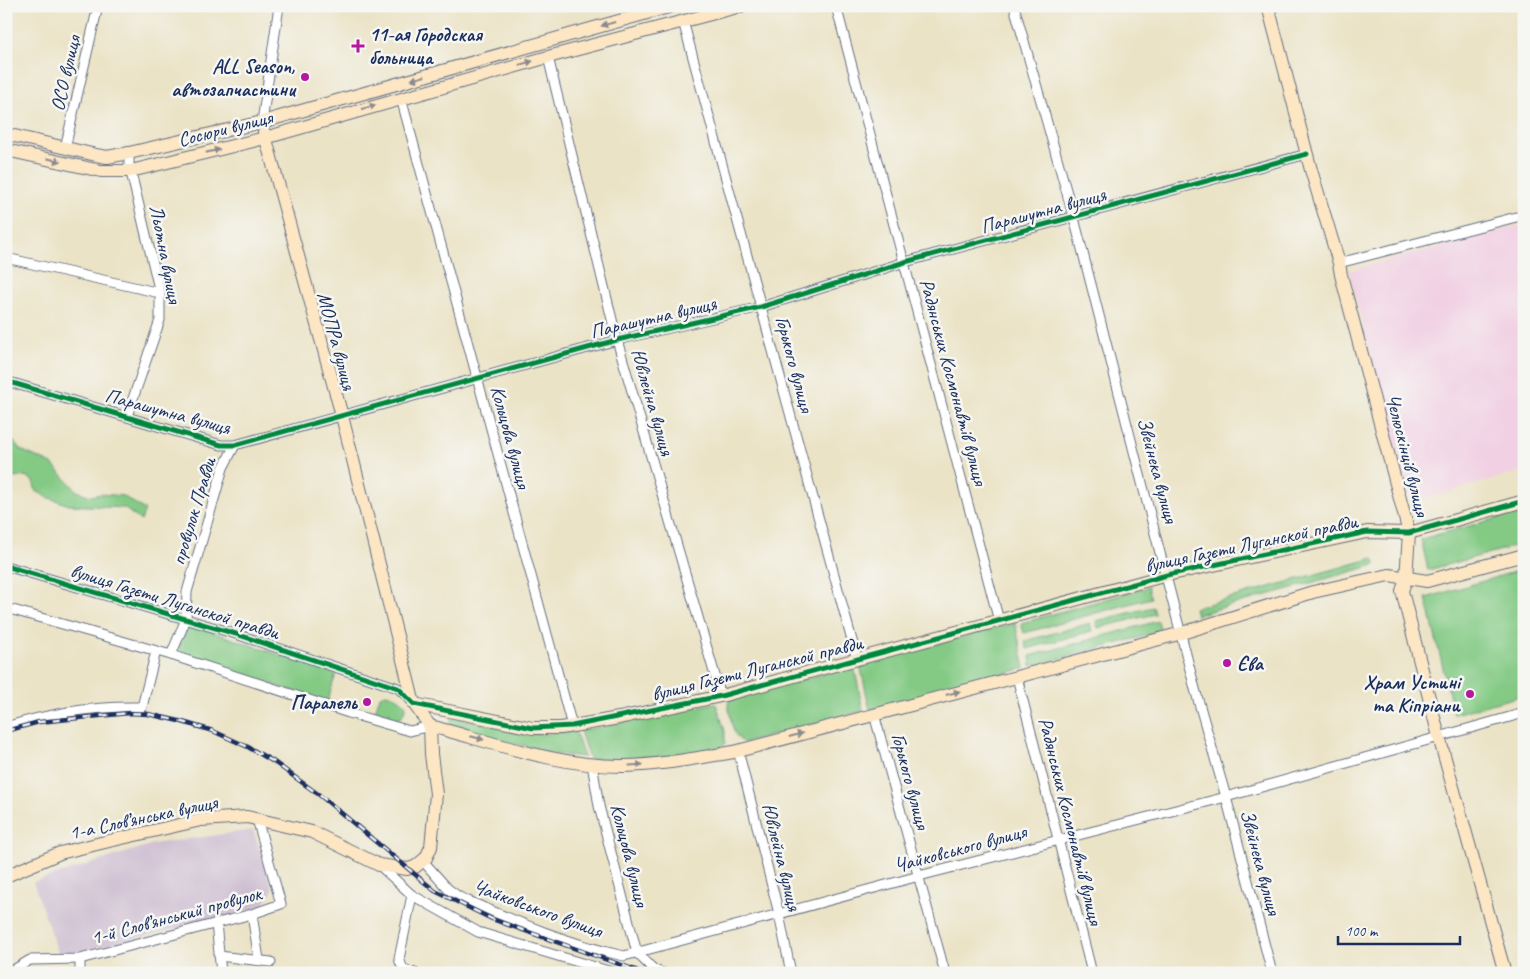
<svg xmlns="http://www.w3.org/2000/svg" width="1530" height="979" viewBox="0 0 1530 979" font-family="Caveat,sans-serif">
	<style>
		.built { fill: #f1d0e3 }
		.industrial { fill: #cebed1 }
		.green { fill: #84ca85; stroke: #507c72 }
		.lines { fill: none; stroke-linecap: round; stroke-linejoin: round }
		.street-casing { stroke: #646e82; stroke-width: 11 }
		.secondary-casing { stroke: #646e82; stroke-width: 14 }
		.street { stroke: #fff; stroke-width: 9 }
		.secondary { stroke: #fce6c4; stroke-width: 12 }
		.rail-casing { stroke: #1b2f5e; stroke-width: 4.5 }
		.rail { stroke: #f6f6f2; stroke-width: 2.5; stroke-dasharray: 8; stroke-linecap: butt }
		.cycleway-casing { stroke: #f6f6f2; stroke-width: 8 }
		.cycleway { stroke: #00873e; stroke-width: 5 }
		.oneway { fill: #8c8a91 }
		.poi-dot { fill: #b5179e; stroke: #f6f6f2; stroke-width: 2 }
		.labels { text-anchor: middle; stroke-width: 5; stroke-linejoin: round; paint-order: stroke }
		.poi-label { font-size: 20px; font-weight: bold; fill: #1b2f5e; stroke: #f6f6f2; text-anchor: end }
		.street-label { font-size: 20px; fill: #1b2f5e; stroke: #f6f6f2 }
	</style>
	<rect width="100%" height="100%" fill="#f6f6f2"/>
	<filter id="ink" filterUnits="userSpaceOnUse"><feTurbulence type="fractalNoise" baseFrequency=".02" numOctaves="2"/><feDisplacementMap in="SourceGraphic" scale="10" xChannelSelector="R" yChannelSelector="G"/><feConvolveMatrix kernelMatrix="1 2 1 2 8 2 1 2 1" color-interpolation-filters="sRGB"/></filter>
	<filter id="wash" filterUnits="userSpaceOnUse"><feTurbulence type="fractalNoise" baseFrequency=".0096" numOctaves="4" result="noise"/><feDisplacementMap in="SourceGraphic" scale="20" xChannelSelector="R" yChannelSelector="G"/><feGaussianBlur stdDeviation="1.12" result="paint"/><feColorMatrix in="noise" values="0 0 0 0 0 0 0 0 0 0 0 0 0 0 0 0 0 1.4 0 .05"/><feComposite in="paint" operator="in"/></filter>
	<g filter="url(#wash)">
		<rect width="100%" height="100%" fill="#ebe3c6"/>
		<path class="built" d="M1524,224V471L1411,502L1348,271Z"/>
		<path class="industrial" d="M253,830L273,889L263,906L238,914L59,956L33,882L153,844Z"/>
		<g class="green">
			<path d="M6,435L9,436L21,450L52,464L77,491L91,496L101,494L123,496L145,510L141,521L124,508L69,505L47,497L36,491L33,481L26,476L14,478L6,473Z"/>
			<path d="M1524,511V544L1428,570L1421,539Z"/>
			<path d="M1374,558L1375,565L1196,615L1194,608Z"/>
			<path d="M1517,571L1524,602V695L1454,714L1426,598Z"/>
			<path d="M1148,587L1151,598L1024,633L1021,623Z"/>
			<path d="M1153,607L1155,614L1098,628L1096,621Z"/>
			<path d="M1158,621L1161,632L1031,666L1030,656Z"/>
			<path d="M1015,623L1025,668L870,710L860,665Z"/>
			<path d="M1090,623L1092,631L1027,649L1025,641Z"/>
			<path d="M189,624L336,674L327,702L176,654Z"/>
			<path d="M854,665L863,711L744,743C731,736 731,717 728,704L730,700Z"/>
			<path d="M386,694C395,696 403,699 406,707L402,717L392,721L381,717L375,711L380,696Z"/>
			<path d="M715,703L717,706L725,731V744C710,757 612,760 589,759L580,731Z"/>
			<path d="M455,717L529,733L543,734L575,731L584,757L555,754L452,727L450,723L452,718Z"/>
		</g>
	</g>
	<g filter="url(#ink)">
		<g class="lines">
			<defs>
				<g id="street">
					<path d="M836,6L999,621"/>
					<path d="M1014,6L1074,218L1195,689L1226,797L1272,973"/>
					<path d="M683,21L857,659"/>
					<path d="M548,57L617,340L721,696"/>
					<path d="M401,98L572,726"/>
					<path d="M263,127L262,122L279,6"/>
					<path d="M65,148L98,6"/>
					<path d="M6,258L160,293"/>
					<path d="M1339,263L1524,215"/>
					<path d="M6,381L221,445H235L617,340L761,307L905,262L1307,154"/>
					<path d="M127,416L160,320V293L129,164V153"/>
					<path d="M6,566L236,634L398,688L414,703"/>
					<path d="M6,608L171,655L352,714L410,731L430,726"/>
					<path d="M171,655L186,619L187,592L223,468L235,445"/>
					<path d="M1017,677L1092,973"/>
					<path d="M874,714L945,973"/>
					<path d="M6,727C49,713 97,706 142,707L156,651"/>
					<path d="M738,750L779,914L791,973"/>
					<path d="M592,764L599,806L637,953L653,969L662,973"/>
					<path d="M423,861L448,889L459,897C515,921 565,943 624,956L919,876L1226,797L1524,713"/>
					<path d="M379,865L412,895L478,932L615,973"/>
					<path d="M252,914L259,960"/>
					<path d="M216,923L221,973"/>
					<path d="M219,956L271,962"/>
					<path d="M80,959V973"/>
					<path d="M15,969L30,960L80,959L252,914L281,904L257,819"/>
					<path d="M403,969L415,973"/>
					<path d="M402,973L403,969L399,959L412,895"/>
				</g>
				<g id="secondary">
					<path d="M1268,6L1311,170L1339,263L1341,275L1409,533L1406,579L1402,591L1439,737L1505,973"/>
					<path d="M6,134L96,155L107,157L129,153L262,122L672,6"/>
					<path d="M6,150L101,171H131L265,138L548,57L741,6"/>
					<path d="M414,704L533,728H561L619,718L721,696L1167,575L1367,532L1409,533L1524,501"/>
					<path d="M430,726C492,742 560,767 624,766C661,765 697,758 734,752L1182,633L1313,592L1389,575L1427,581L1524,555"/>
					<path d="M6,876L60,853L109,841L201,820L247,817L312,832L379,865L407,869L415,867L426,858L431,847L436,794L431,754L430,726L414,704L342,416L264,132"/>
				</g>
			</defs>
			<use href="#street" class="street-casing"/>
			<use href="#secondary" class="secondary-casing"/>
			<use href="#street" class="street"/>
			<use href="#secondary" class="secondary"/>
			<defs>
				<path id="rail" d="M6,731L39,722L129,713L148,714L179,721L213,731L248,747L274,762L322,797L435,891L492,919L644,973"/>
			</defs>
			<use href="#rail" class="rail-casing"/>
			<use href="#rail" class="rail"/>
			<defs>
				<g id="cycleway">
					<path d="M6,381L221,445H235L617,340L761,307L905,262L1307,154"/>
					<path d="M6,566L236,634L398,688L414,704L533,728L572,726L721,696L1167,575L1367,532L1409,533L1524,501"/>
				</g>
			</defs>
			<use href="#cycleway" class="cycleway-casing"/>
			<use href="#cycleway" class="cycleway"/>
		</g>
		<defs><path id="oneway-solid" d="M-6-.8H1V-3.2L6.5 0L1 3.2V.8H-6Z" transform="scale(1.25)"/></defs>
		<g class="oneway">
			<use href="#oneway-solid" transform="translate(608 24) rotate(164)"/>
			<use href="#oneway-solid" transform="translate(526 63) rotate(-16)"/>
			<use href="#oneway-solid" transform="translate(418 78) rotate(164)"/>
			<use href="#oneway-solid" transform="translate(369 107) rotate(-16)"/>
			<use href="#oneway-solid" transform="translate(213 151) rotate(-14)"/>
			<use href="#oneway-solid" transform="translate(54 160) rotate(13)"/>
			<use href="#oneway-solid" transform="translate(953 693) rotate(-15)"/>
			<use href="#oneway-solid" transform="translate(796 735) rotate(-15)"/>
			<use href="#oneway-solid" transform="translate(477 738) rotate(15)"/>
			<use href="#oneway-solid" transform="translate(636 765) rotate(-4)"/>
		</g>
	</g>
	<g class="poi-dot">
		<path d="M355.5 38.5h5v5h5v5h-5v5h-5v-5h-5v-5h5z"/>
		<circle cx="305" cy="77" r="5"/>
		<circle cx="1227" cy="663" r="5"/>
		<circle cx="1470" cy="694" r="5"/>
		<circle cx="367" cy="702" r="5"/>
	</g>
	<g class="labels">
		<g class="poi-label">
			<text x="369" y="41" text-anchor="start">11-ая Городская<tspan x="369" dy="23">больница</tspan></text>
			<text x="295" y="73">ALL Season,<tspan x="295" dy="23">автозапчастини</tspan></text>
			<text x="1237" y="670" text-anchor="start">Єва</text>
			<text x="1460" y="689">Храм Устині<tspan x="1460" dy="23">та Кіпріани</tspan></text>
			<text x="357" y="709">Паралель</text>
		</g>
		<g class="street-label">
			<text transform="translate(65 73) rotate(-77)" y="7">ОСО вулиця</text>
			<text transform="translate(225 128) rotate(-14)" y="7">Сосюри вулиця</text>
			<text transform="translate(1043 210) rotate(-15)" y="7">Парашутна вулиця</text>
			<text transform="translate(166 254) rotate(79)" y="7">Льотна вулиця</text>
			<text transform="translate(653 317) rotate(-13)" y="7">Парашутна вулиця</text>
			<text transform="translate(337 341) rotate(75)" y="7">МОПРа вулиця</text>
			<text transform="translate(795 364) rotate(75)" y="7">Горького вулиця</text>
			<text transform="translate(954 382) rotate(75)" y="7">Радянських Космонавтів вулиця</text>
			<text transform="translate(653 402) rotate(74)" y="7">Ювілейна вулиця</text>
			<text transform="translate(168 411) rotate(15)" y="7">Парашутна вулиця</text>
			<text transform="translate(511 437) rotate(75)" y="7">Кольцова вулиця</text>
			<text transform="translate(1408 455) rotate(76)" y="7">Челюскінців вулиця</text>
			<text transform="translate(1158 470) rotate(75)" y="7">Звейнека вулиця</text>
			<text transform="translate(193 511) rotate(-73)" y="7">провулок Правди</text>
			<text transform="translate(1251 543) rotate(-12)" y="7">вулиця Газєти Луганской правди</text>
			<text transform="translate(175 601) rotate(17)" y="7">вулиця Газєти Луганской правди</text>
			<text transform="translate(757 668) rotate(-14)" y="7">вулиця Газєти Луганской правди</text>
			<text transform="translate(911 781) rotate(75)" y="7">Горького вулиця</text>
			<text transform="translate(143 817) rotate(-12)" y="7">1-а Слов’янська вулиця</text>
			<text transform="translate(1071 821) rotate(76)" y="7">Радянських Космонавтів вулиця</text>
			<text transform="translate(960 848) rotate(-15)" y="7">Чайковського вулиця</text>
			<text transform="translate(630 855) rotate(76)" y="7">Кольцова вулиця</text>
			<text transform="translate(782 857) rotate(76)" y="7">Ювілейна вулиця</text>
			<text transform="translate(1261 862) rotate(75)" y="7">Звейнека вулиця</text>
			<text transform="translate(538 908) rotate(20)" y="7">Чайковського вулиця</text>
			<text transform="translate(176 915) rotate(-15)" y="7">1-й Слов’янський провулок</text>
		</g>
	</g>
	<rect width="1530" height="979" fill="none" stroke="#f6f6f2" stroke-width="25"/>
	<path d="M1338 936v8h122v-8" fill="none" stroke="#1b2f5e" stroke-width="2.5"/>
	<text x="1345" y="936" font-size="15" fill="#1b2f5e" stroke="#f6f6f2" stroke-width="4" paint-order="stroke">100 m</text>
</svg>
